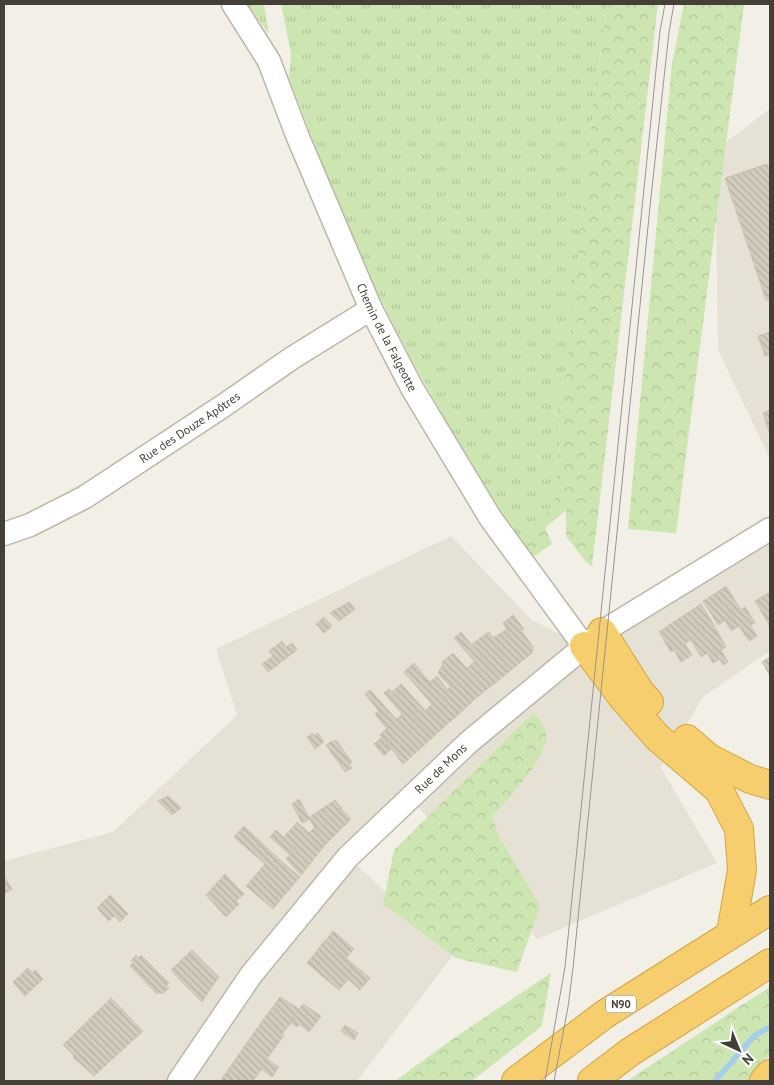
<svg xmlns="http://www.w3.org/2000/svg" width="774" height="1085" viewBox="0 0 774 1085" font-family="'PT Sans',sans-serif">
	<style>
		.residential { fill: #e6e1d5 }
		.grass { fill: url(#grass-tufts) }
		.forest { fill: url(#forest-crowns) }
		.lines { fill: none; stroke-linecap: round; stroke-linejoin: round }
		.stream { stroke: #a6cdec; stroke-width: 5.5 }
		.building { fill: url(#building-back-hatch); stroke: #cec3b0 }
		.minor-casing { stroke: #bdb7aa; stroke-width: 25 }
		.highway-casing { stroke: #d5a33e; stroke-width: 30 }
		.minor { stroke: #fff; stroke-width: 22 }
		.highway { stroke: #f6ce6e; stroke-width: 28 }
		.tram { stroke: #959595; stroke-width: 1 }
		.labels { text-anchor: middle; stroke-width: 4.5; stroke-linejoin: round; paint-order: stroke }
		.shield { fill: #fff; stroke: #7d7972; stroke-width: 1 }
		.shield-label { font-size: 11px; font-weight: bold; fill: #454036 }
		.street-label { font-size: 12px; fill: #454036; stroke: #fff }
	</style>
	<defs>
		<pattern id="grass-tufts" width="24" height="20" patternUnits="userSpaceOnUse" patternTransform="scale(1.25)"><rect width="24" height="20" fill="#cce5b1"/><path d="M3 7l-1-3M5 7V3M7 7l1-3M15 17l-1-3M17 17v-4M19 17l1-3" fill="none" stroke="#b1c699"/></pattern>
		<pattern id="forest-crowns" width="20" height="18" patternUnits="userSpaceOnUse" patternTransform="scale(1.25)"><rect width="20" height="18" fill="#cce5b1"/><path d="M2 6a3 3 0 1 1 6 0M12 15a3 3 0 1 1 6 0" fill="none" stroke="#b1c699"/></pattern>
		<pattern id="building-back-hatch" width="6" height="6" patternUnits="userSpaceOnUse" patternTransform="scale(1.25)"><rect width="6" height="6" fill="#d3cbbd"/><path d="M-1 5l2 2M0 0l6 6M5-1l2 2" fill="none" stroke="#b6afa3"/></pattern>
	</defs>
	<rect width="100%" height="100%" fill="#f2efe7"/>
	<g class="residential">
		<path d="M770,109V459L718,350L715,150Z"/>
		<path d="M770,529V651L703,697L661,768L717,863L537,939L410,798L348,857L453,955L357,1081H4V861L113,832L237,715L216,649L451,536L532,620L584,646Z"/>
	</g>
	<g class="grass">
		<path d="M247,4H264L269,34Z"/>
		<path d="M281,4H607L593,108L566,376L556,398L560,434L554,504L519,540L457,440L415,366L386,310L343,220L289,78L291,54Z"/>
		<path d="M770,987V1001H748Z"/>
	</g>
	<g class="forest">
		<path d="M607,4H658L592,566L585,561L566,536V510L545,528L552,544L531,558L519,540L554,504L560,434L556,398L566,376L593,108Z"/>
		<path d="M684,4H744L676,533L628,529L672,64Z"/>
		<path d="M534,712C537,718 545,726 546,732C550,756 507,799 492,817L500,838L540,906L517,972L456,958L383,904L394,850Z"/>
		<path d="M551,973L542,1026L472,1081H395L454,1038Z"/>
		<path d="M748,1001H770V1054L750,1081H627Z"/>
	</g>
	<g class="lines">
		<path class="stream" d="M715,1081L754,1036L770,1027"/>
	</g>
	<g class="building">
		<path d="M767,164L770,173V299L766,300L725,178Z"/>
		<path d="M770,332V354L765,356L758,336Z"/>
		<path d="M770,410V435L763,413Z"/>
		<path d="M726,586L741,610L732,616L716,593Z"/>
		<path d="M770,592V626L755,601Z"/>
		<path d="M716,593L732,616L718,625L703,601Z"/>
		<path d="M349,602L355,609L339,621L330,613Z"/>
		<path d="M701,604L714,625L702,633L689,612Z"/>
		<path d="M745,607L752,618L739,626L733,615Z"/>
		<path d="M689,612L702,633L691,640L678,619Z"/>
		<path d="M513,615L524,629L521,631L520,629L482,657L472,644L489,632L493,638L507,629L503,623Z"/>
		<path d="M733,615L739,626L731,631L725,620Z"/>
		<path d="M324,617L332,626L324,633L316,624Z"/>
		<path d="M752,618L755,623L750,625L757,636L749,641L739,626Z"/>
		<path d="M678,619L691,640L671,652L659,632Z"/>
		<path d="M714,625L726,647L716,653L702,633Z"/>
		<path d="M520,629L533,647L532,653L511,670L496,648Z"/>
		<path d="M461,632L500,679L494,684L454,638Z"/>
		<path d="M702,633L720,659L713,663L707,653L701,657L691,640Z"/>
		<path d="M282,641L286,647L292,643L297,650L268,672L262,664L273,656L269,651Z"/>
		<path d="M685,644L692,655L681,662L674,650Z"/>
		<path d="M495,647L511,670L500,679L482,657Z"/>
		<path d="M721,650L728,662L723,665L716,653Z"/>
		<path d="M453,653L461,662L443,679L438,673L443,664L442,662Z"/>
		<path d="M770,657V676L762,662Z"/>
		<path d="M475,661L494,684L486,690L467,668Z"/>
		<path d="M461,662L486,690L473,701L456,682L451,687L443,679Z"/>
		<path d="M414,663L433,686L424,695L404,672Z"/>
		<path d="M437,676L448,690L442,696L430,682Z"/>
		<path d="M456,682L473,701L458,715L441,696Z"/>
		<path d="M401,684L411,695L407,699L402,691L396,696L392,692Z"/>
		<path d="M433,686L442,696L432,704L424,695Z"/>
		<path d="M389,689L416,719L406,728L398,718L402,714L384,693Z"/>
		<path d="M370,690L397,720L387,729L375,714L379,711L365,694Z"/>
		<path d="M402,691L407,699L411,695L425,710L416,719L396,696Z"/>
		<path d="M441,696L458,715L444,727L428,708Z"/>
		<path d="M428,708L444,727L432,738L416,719Z"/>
		<path d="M398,718L406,728L387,743L380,735Z"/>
		<path d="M416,719L432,738L422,747L406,727Z"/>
		<path d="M406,727L422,747L403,764L387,743Z"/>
		<path d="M313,733L314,736L318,733L324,742L315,749L307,737Z"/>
		<path d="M382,737L391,749L384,756L374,744Z"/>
		<path d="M336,740L352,762L349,764L352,768L345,772L326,745L332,741L333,742Z"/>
		<path d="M168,796L181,808L172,815L158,801Z"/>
		<path d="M299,799L310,819L302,823L292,804Z"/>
		<path d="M335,800L342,808L330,819L323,808Z"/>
		<path d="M323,808L330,819L322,826L314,814Z"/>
		<path d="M340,808L351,819L341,829L330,819Z"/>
		<path d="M314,814L322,826L317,831L309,818Z"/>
		<path d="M330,819L341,829L333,837L322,826Z"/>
		<path d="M297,822L309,833L294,849L283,838Z"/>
		<path d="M244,826L280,860L263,882L282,898L273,909L246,886L265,864L234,837Z"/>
		<path d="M322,826L333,837L324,846L317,832Z"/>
		<path d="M315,827L324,846L321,850L305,837Z"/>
		<path d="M276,830L294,849L290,855L270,837Z"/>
		<path d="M305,836L321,850L310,864L294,849Z"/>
		<path d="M294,849L310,864L301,875L286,859Z"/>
		<path d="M280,860L300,877L282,898L263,882Z"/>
		<path d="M225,874L244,894L236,901L239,904L226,917L206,895Z"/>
		<path d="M5,878L12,889L4,894V879Z"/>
		<path d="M110,895L128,914L120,922L114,916L109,921L97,908Z"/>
		<path d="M333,931L354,949L346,958L326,940Z"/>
		<path d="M325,940L346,958L337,969L316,952Z"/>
		<path d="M192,950L219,977L211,988L193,970L181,981L171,970Z"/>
		<path d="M316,952L337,969L328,981L307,963Z"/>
		<path d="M136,955L138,958L141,955L169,983L166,986L169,988L162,994L160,992L157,994L130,966L133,963L131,961Z"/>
		<path d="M346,958L370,978L360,990L337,969Z"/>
		<path d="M28,968L33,973L35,970L43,979L25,996L13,982Z"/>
		<path d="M337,969L348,980L339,990L328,981Z"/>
		<path d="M193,970L211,988L202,1002L181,981Z"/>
		<path d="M280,997L299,1009L290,1022L272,1008Z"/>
		<path d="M111,998L122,1009L74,1056L63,1045Z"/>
		<path d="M303,1004L321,1016L309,1032L299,1024L297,1027L290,1022Z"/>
		<path d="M272,1008L291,1023L282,1034L263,1020Z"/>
		<path d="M122,1009L143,1031L94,1076L73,1057Z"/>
		<path d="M263,1020L284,1035L267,1059L246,1044Z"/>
		<path d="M345,1025L358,1033L354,1040L341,1031Z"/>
		<path d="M246,1044L268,1060L253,1081H245L228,1070Z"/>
		<path d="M268,1060L279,1067L272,1077L261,1069Z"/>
		<path d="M228,1070L245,1081H223L221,1080Z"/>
	</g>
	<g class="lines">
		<defs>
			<g id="minor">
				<path id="s1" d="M233,4L269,61L297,135L371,309L412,388L491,519L584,646"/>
				<path id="s2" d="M4,534L30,525L85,497L223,406L292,358L371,309"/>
				<path id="s3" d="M179,1081L251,975L348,857L469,742L602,632L770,529"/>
			</g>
			<g id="highway">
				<path d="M602,632L640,692L649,702"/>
				<path d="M584,646L623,698L657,737L719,790L739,829L742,870L731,933"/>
				<path d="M687,739L709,758L750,779L770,785"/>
				<path d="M516,1081L605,1014L770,910"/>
				<path d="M592,1081L630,1052L770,963"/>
				<path d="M764,1081L770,1074"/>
			</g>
		</defs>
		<use href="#minor" class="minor-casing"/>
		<use href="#highway" class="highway-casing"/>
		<use href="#minor" class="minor"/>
		<use href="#highway" class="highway"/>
		<g class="tram">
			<path d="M545,1081L565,967L660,31L665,4"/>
			<path d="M554,1081L568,1007L573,968L651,197L669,32L674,4"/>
		</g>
	</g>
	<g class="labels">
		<rect class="shield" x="606" y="995.5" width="30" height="17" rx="4"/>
		<g class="shield-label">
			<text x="621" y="1008">N90</text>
		</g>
		<g class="street-label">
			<text dy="4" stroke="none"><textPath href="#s1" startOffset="368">Chemin de la Falgeotte</textPath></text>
			<text dy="4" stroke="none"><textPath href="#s2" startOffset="215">Rue des Douze Apôtres</textPath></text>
			<text dy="4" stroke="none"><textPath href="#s3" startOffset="409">Rue de Mons</textPath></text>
		</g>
	</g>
	<rect width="774" height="1085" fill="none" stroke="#454036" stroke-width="10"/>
	<g transform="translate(739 1050) rotate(136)" stroke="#ffffff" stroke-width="4" paint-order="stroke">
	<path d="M0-4L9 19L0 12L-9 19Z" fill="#454036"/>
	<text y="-8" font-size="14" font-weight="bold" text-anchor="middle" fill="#454036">N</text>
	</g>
</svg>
